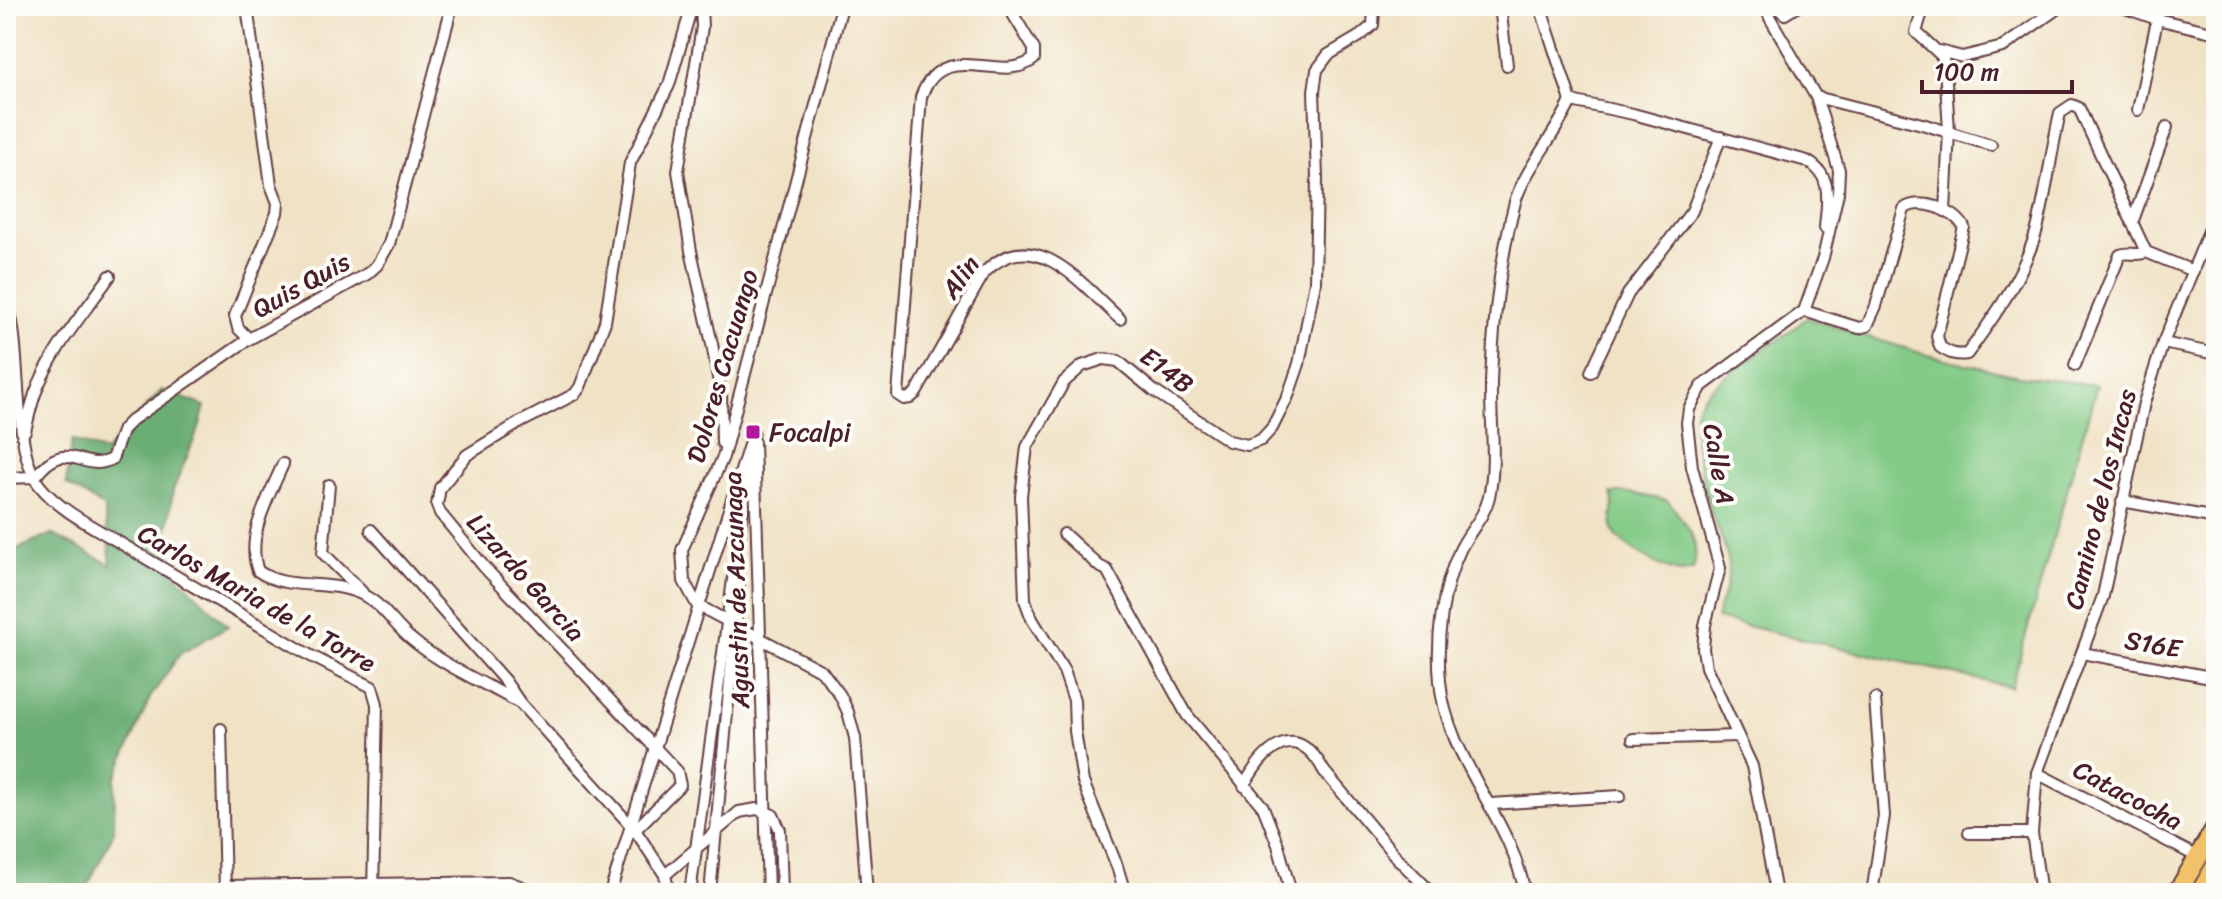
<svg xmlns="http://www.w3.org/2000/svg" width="2222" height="899" viewBox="0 0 2222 899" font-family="Sriracha,sans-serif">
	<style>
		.green { fill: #83ca86; stroke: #667458; stroke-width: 2 }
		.forest { fill: #6aae73; stroke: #5a664f; stroke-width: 2 }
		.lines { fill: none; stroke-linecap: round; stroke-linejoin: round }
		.street-casing { stroke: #633c42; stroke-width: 14 }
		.highway-casing { stroke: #633c42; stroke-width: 22 }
		.street { stroke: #fff; stroke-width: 10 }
		.highway { stroke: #f2c26a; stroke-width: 18 }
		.poi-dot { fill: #b5179e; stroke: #fdfcf7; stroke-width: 3 }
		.labels { text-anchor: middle; stroke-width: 8; stroke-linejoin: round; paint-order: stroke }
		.street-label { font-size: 26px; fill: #4a1f2b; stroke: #fdfcf7 }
		.poi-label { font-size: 26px; fill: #4a1f2b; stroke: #fdfcf7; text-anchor: start }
	</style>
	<rect width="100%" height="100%" fill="#fdfcf7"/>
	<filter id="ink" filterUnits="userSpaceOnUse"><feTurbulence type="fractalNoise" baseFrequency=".0125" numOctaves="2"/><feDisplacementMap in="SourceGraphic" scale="16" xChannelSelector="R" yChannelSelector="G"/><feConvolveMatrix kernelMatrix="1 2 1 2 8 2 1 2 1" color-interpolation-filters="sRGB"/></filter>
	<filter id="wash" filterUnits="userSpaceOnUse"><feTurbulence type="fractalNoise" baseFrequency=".006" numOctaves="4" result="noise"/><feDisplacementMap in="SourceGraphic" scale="32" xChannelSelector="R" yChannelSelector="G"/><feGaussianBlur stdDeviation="1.8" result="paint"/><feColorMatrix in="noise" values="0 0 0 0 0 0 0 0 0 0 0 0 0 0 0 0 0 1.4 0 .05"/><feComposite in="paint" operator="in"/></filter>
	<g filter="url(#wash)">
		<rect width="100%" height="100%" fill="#f0e2c5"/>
		<g class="green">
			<path d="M1806,318L1924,354L2018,376L2097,385L2011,687L1716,619C1720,603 1730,582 1729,566C1727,545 1716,527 1710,508C1704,486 1688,425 1697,406C1711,378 1780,343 1806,318Z"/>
			<path d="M1612,493H1631L1668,501C1686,525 1702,539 1693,570C1689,570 1685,572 1681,572C1666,571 1618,545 1613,530C1609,517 1617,506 1612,493Z"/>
		</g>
		<path class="forest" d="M162,390L205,406L199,428L173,490L166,538L173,572L228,626L180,654L150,698L115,779L114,832L84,893H6V554L52,534L111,565L104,507L66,484L72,440L105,452Z"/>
	</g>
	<g filter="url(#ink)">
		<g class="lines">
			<defs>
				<g id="street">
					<path d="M247,6L271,185L278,203L277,213L235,316L238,328L249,339"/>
					<path d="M701,6L702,27L678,171L691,251L712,344L721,394L722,443"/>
					<path d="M842,6L723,457L682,550L684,581L697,605L822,671L840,695L848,712L855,738L867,893"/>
					<path d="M1008,6L1034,49V59C1000,86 943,36 921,97L898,395L904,399L910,398L916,393L984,273C1034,221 1082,285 1120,319"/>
					<path d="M1500,6L1507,65"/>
					<path d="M1540,6L1571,101L1633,114L1807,161C1834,176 1827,202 1825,228"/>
					<path d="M1766,6L1770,18L1816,97L1839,170L1838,193L1823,258L1804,311L1702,386L1689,409L1687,423L1692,467L1720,568L1705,625L1703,649L1706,667L1752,766L1776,893"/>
					<path d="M1775,6L1785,14L1798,6"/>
					<path d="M1924,6L1916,32L1942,56L1945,66L1949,131L1945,211"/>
					<path d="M2119,6L2157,19L2216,33"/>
					<path d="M1939,51L1962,57L2003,47L2061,6"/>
					<path d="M1816,97L1922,124L1991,145"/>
					<path d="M2138,110L2160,6"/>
					<path d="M2132,223L2167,127"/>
					<path d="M6,298C24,347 10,448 40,486C58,508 86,523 110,537L311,656L372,687L377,704L373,893"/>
					<path d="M1804,311L1859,328L1867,326L1876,306L1904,209C1920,197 1955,210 1964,227L1937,336L1940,347C1949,353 1956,356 1967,354C1995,316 2024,275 2037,229C2047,191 2051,151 2060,113L2072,105L2079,108L2146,252L2193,271"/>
					<path d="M2163,343L2216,354"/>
					<path d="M2075,365L2120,255C2129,251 2137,257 2146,252"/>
					<path d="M1591,372L1628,294L1692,211L1721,137"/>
					<path d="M25,431C28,419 31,406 35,394C51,350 84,313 110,276"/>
					<path d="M754,442L768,893"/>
					<path d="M283,464C269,497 245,536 258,571C289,593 331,577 365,596C383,605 395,626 411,639C442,665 482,682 518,702"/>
					<path d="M35,477C68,434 81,475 112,459L123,429L132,420L249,339L367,274L377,265L389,244L452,6"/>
					<path d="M6,478L35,477"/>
					<path d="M329,485L323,553L362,592"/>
					<path d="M2122,501L2216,518"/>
					<path d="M371,530L505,681L520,703L635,830L665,875L669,893"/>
					<path d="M1064,534L1099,566L1107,570L1187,715L1263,807L1278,845L1291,893"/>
					<path d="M2082,653L2216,678"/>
					<path d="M221,729L225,891"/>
					<path d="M1633,739L1737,736"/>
					<path d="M2037,773L2198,857"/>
					<path d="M1244,786C1264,748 1297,719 1324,771L1397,858L1432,893"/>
					<path d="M1491,804L1620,796"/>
					<path d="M635,830L680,785L677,771L485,568L440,513L437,505L440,488L467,455L519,423L575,394L580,387L605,322L630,163L669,85L692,6"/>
					<path d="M1969,833H2032"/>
					<path d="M665,875L739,812L757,809L773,815L780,830L782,893"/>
					<path d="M225,886L509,882L522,887L526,893"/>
					<path d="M610,893L753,432"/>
					<path d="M690,893L749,463"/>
					<path d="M710,893L739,586"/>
					<path d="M1125,893L1117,866L1083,782L1075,731L1074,700L1064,671L1032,619L1025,600L1021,496L1027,447L1064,382L1082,366L1103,359L1118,361L1154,391L1229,441L1247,445L1261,440L1272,428L1288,396L1299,364L1315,282L1317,178L1314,91L1317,70L1328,55L1360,36L1373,25L1374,9L1371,6"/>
					<path d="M1525,893C1511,817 1446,758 1440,681C1436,639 1442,588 1460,550C1469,531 1484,518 1489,497C1497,460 1490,420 1491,382C1493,322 1500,260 1515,202C1524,171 1556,134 1571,101"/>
					<path d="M1872,893L1884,816L1875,699"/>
					<path d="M2041,893L2032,833L2037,773L2103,596L2144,403L2163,343L2216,214"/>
				</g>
				<g id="highway">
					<path d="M2177,893L2216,827"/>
					<path d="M2200,893L2216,865"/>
				</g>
			</defs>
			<use href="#street" class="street-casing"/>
			<use href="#highway" class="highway-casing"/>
			<use href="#street" class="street"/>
			<use href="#highway" class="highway"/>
		</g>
	</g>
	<rect class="poi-dot" x="745" y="424" width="16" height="16" rx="4"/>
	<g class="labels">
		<g class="street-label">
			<text transform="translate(960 277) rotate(-55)" y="9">Alin</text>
			<text transform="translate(301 285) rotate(-29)" y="9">Quis Quis</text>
			<text transform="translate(722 366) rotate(-74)" y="9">Dolores Cacuango</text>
			<text transform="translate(1167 370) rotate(37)" y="9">E14B</text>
			<text transform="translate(1719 464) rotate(80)" y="9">Calle A</text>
			<text transform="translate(2100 499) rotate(-76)" y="9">Camino de los Incas</text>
			<text transform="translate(526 577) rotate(48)" y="9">Lizardo Garcia</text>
			<text transform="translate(736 590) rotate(-92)" y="9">Agustin de Azcunaga</text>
			<text transform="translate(257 598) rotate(30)" y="9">Carlos Maria de la Torre</text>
			<text transform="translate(2153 644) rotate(10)" y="9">S16E</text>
			<text transform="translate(2128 795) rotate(28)" y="9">Catacocha</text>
		</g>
		<g class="poi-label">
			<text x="769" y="441">Focalpi</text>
		</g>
	</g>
	<rect width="2222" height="899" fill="none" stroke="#fdfcf7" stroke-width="32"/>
	<path d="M1922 80v12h150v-12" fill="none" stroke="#4a1f2b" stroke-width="4"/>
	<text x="1934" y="80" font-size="24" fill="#4a1f2b" stroke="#fdfcf7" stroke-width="6" paint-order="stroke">100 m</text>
</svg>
